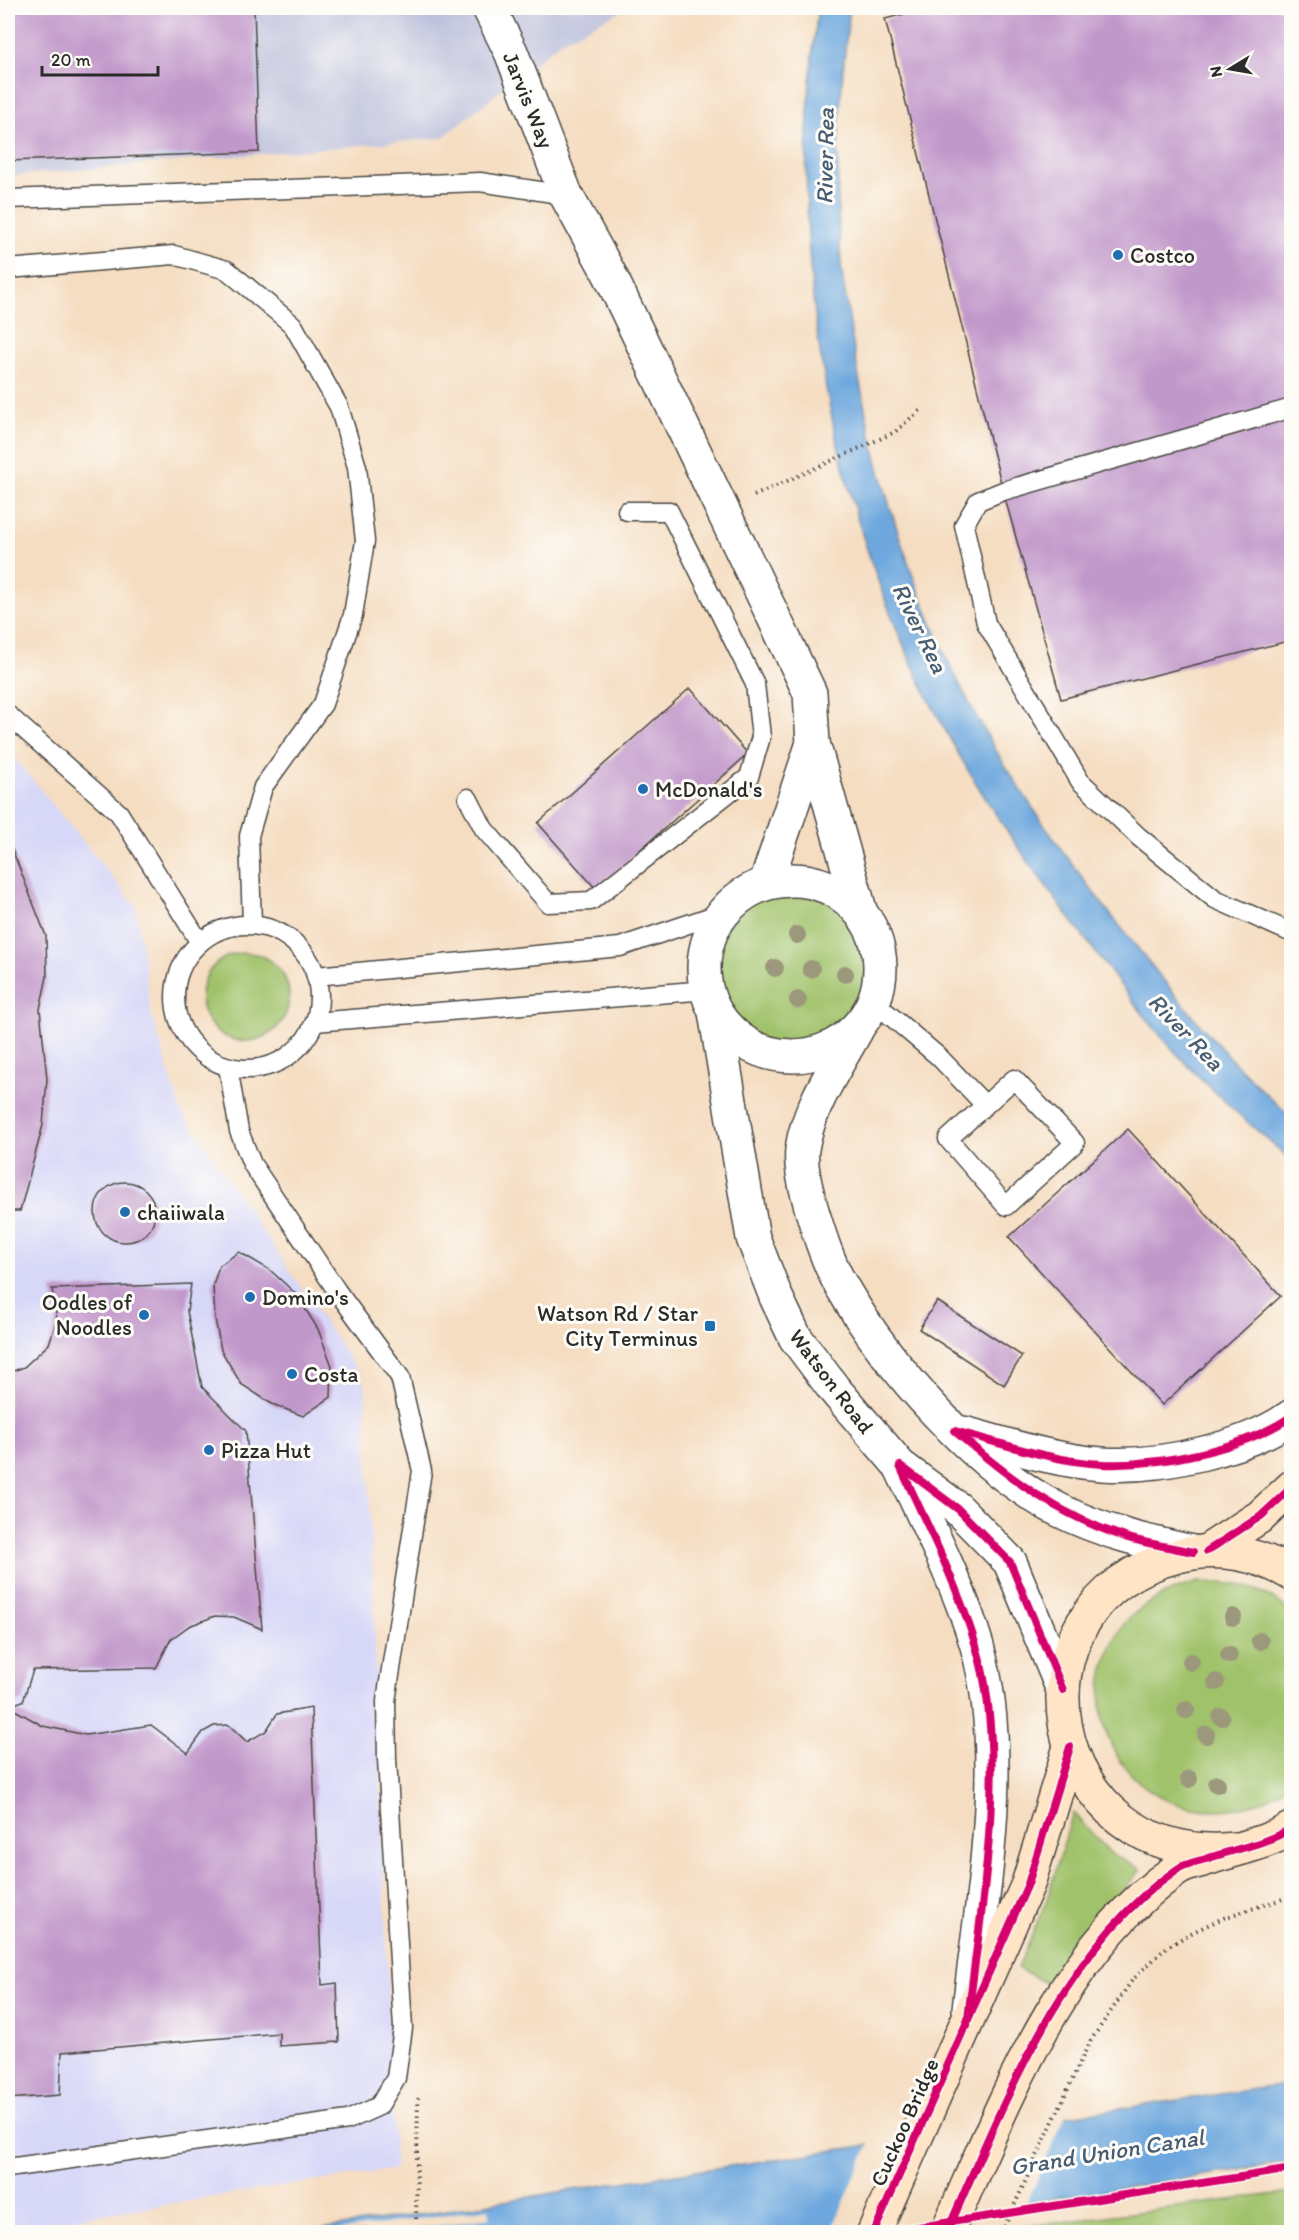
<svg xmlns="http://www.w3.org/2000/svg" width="1299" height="2240" viewBox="0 0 1299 2240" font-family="Itim,sans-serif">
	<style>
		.built { fill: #d7d7f8 }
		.industrial { fill: #bfc2dd }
		.green { fill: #a0c26b; stroke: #66764b; stroke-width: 1.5 }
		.water { fill: #6ea8de; stroke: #4c6a84; stroke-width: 1.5 }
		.pier { fill: #f5ddc1 }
		.building { fill: #c198ca }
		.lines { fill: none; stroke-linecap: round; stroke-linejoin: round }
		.service-casing { stroke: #494642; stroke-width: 21 }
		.minor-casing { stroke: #494642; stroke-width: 36 }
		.secondary-casing { stroke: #494642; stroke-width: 36 }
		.path { stroke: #494642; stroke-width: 4; stroke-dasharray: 1.5 4.5; stroke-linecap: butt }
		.service { stroke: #fff; stroke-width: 18 }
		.minor { stroke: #fff; stroke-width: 33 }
		.secondary { stroke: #ffe4c6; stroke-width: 33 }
		.cycleway-casing { stroke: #fdfcf7; stroke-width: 11 }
		.cycleway { stroke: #d6006c; stroke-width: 8 }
		.tree { fill: #9c987b }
		.poi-dot { fill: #1f6fb2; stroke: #fdfcf7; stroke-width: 2 }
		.labels { text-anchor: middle; stroke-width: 6; stroke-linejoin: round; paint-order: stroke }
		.street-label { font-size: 22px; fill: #2b2b2b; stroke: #fdfcf7 }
		.poi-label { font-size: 22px; fill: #2b2b2b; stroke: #fdfcf7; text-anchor: start }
		.water-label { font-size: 24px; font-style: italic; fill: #465d73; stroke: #fdfcf7 }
	</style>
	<rect width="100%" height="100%" fill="#fdfcf7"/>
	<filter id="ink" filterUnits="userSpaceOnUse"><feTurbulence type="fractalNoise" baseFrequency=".0167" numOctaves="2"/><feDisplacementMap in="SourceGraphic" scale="12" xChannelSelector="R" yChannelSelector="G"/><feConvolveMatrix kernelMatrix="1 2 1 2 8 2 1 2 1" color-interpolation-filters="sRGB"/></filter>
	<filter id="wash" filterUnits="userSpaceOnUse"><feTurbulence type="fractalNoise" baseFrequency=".008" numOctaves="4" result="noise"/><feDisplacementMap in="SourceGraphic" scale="24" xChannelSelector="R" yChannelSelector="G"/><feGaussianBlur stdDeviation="1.35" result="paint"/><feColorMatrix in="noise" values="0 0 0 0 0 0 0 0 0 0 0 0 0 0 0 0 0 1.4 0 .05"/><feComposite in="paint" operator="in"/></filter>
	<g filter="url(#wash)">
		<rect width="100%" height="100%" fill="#f5ddc1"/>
		<path class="built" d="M8,750L136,906L151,1013L180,1109L365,1382L395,2169L8,2229Z"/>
		<path class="industrial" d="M8,8H627L561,41L442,138L8,176Z"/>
		<g class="green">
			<circle cx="791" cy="968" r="77"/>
			<circle cx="245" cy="997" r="44"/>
			<path d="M1198,1582C1240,1583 1259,1585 1291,1612V1781C1276,1797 1253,1806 1231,1809C1148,1820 1083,1746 1105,1665C1110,1647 1119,1626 1134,1614C1154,1597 1174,1589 1198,1582Z"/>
			<path d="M1073,1813L1111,1854L1141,1869L1070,1956L1051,1986L1018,1968L1047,1899Z"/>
			<path d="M1291,2192V2232H1021L1023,2227Z"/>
		</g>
		<g class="water">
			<path d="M818,8H850C839,92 834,178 841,263C843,286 848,309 851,331C868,443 898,551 945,654C993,759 1063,857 1136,946C1184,1006 1232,1067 1291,1116V1160C1252,1126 1212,1092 1176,1053C1144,1019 1116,978 1087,941C1024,859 962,771 918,677C821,470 786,234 818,8Z"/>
			<path d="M1291,2084V2162L835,2232H299C421,2216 541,2194 663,2176C872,2144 1082,2113 1291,2084Z"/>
		</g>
		<g class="pier">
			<path d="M1067,2112L1026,2205L854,2232H831L870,2142Z"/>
			<path d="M489,2208L490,2218L396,2232H332Z"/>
		</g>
		<g id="blocks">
			<g class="building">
				<path d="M8,8H254L259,152L8,161Z"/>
				<path d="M927,8H1292V640L1061,699L1003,491L885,19Z"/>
				<path d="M690,688L748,754L596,889L538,823Z"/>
				<path d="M8,839L46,936L47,977L40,1009L47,1079L43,1125L20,1211H8Z"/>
				<path d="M1128,1129L1281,1296L1162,1405L1009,1237Z"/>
				<circle cx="125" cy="1212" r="30"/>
				<path d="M239,1252L270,1270L296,1294L318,1329L332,1366L331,1397L303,1416L272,1404L241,1384L221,1350L215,1319L213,1285L219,1266Z"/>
				<path d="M191,1284L187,1311L202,1387L246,1431L262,1629L234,1617L215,1616L189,1626L171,1639L156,1668L33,1670L23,1701L8,1706V1373L24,1367L49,1344L57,1319L52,1289Z"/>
				<path d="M937,1301L1022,1356L1004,1385L919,1329Z"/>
				<path d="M8,1706L43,1726L86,1735L151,1725L188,1753L203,1732L214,1726L229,1725L247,1742L266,1731L277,1714L311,1708L322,1985L337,1983L339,2042L279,2046V2033L62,2052L60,2095L8,2099Z"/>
			</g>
		</g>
	</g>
	<g filter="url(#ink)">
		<use href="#blocks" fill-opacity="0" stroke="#494642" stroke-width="1.5"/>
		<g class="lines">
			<defs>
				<g id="service">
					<path d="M8,199L480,182L566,195"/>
					<path d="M8,269L174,255L227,270L293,325L339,407L357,467L365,541L353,615L323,704L263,787L249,836L252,924"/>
					<path d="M1292,408L1003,491L978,501L964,525L986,623L1080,781L1139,837L1215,899L1292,933"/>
					<path d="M8,715L119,813L199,941"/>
					<path d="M468,798L484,829L548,903L591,901L749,777L761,737L755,684L669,511H627"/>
					<circle cx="247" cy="997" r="72"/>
					<path d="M316,976L620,947L724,912"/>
					<path d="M874,1002L939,1057L985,1105"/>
					<path d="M315,1022L707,990"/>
					<path d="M1014,1079L1075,1143L1006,1206L948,1139Z"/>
					<path d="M8,2168L348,2120L379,2106L396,2078L403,2028L387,1759L386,1701L422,1471L400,1377L337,1291L252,1164L239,1131L228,1067"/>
				</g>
				<g id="minor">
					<path d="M489,8L511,52L566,195L609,273L810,693L813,743L860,910"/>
					<circle cx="792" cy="968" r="88"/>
					<path d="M766,883L813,743"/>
					<path d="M715,1012L753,1238L776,1297L795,1337L834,1389L900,1466L958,1509L1010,1562L1063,1690"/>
					<path d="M857,1029C837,1066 808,1107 802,1149C800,1167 806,1189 811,1207C819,1234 828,1263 842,1287C888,1367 976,1468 1059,1510C1102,1532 1147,1542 1193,1552"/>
					<path d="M963,1433C1008,1445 1055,1461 1102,1464C1158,1468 1246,1449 1292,1416"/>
					<path d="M902,1470C929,1528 959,1585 977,1646C1009,1757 982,1896 969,2009"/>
				</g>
				<g id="secondary">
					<path d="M1207,1551L1261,1516L1292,1487"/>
					<path d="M1237,1849C1043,1870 994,1602 1178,1556C1217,1546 1257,1553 1292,1574"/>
					<path d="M874,2232L1028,1884L1070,1747"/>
					<path d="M947,2232C1002,2109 1061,1949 1176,1870C1184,1864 1196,1862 1206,1859C1235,1849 1266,1844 1292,1828"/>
				</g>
			</defs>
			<use href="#service" class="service-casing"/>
			<use href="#minor" class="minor-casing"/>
			<use href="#secondary" class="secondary-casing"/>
			<g class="path">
				<path d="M754,496L895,432L920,410"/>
				<path d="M416,2219L418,2098"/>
				<path d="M1002,2232L1089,2043L1133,1979L1167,1947L1193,1932L1223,1918L1292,1896"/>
			</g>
			<use href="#service" class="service"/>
			<use href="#minor" class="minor"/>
			<use href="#secondary" class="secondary"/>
			<defs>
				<g id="cycleway">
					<path d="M955,1431C1001,1443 1055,1462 1103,1464C1160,1466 1245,1449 1292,1416"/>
					<path d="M957,1433C1010,1479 1058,1515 1125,1537C1147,1544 1171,1547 1193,1552"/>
					<path d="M900,1466C927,1525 957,1583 976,1646C1010,1756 980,1912 967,2026"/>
					<path d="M902,1467L958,1509L1010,1562L1063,1690"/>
					<path d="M1207,1551L1261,1516L1292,1487"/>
					<path d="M874,2232L1028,1884L1070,1747"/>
					<path d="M886,2232L1292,2169"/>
					<path d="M947,2232C1002,2109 1061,1949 1176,1870C1184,1864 1196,1862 1206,1859C1235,1849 1266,1844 1292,1828"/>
				</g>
			</defs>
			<use href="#cycleway" class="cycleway-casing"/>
			<use href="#cycleway" class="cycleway"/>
		</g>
		<g class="tree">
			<circle cx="797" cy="935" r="9"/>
			<circle cx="775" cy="968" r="9"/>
			<circle cx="811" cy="969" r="9"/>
			<circle cx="845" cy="974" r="9"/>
			<circle cx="798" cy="1000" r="9"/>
			<circle cx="1233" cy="1617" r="9"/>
			<circle cx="1260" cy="1641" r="9"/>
			<circle cx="1229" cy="1655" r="9"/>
			<circle cx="1191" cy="1662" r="9"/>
			<circle cx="1216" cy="1682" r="9"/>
			<circle cx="1186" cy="1710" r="9"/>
			<circle cx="1221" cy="1717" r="9"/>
			<circle cx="1206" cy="1735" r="9"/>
			<circle cx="1189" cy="1779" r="9"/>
			<circle cx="1217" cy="1784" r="9"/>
		</g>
	</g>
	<g class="poi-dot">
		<circle cx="1118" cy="255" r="6"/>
		<circle cx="643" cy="789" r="6"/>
		<circle cx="125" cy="1212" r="6"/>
		<circle cx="250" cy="1297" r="6"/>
		<circle cx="144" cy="1315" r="6"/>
		<rect x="704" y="1320" width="12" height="12" rx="3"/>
		<circle cx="292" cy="1374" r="6"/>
		<circle cx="209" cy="1450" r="6"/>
	</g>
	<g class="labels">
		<g class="street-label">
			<text transform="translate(529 100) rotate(68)" y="8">Jarvis Way</text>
			<text transform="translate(832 1381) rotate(53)" y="8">Watson Road</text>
			<text transform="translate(904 2122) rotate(-66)" y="8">Cuckoo Bridge</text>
		</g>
		<g class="poi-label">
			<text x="1130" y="263">Costco</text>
			<text x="655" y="797">McDonald's</text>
			<text x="137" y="1220">chaiiwala</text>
			<text x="262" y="1305">Domino's</text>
			<text x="132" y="1310" text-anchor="end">Oodles of<tspan x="132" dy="25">Noodles</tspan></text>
			<text x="698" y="1321" text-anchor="end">Watson Rd / Star<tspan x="698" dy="25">City Terminus</tspan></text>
			<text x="304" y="1382">Costa</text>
			<text x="221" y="1458">Pizza Hut</text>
		</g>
		<g class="water-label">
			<text transform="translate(825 156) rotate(-89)" y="8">River Rea</text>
			<text transform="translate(920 628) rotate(64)" y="8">River Rea</text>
			<text transform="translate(1186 1032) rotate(46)" y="8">River Rea</text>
			<text transform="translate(1107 2152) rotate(-9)" y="8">Grand Union Canal</text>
		</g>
	</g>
	<rect width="1299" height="2240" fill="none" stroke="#fdfcf7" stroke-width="30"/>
	<g transform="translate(1230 69) rotate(259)" stroke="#fdfcf7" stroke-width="4.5" paint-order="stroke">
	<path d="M0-4.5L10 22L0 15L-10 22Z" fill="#2b2b2b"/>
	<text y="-9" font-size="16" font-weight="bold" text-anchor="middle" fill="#2b2b2b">N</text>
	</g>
	<path d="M42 66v9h116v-9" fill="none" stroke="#2b2b2b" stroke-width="3"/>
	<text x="51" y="66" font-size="18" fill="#2b2b2b" stroke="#fdfcf7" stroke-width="4.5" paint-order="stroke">20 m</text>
</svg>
